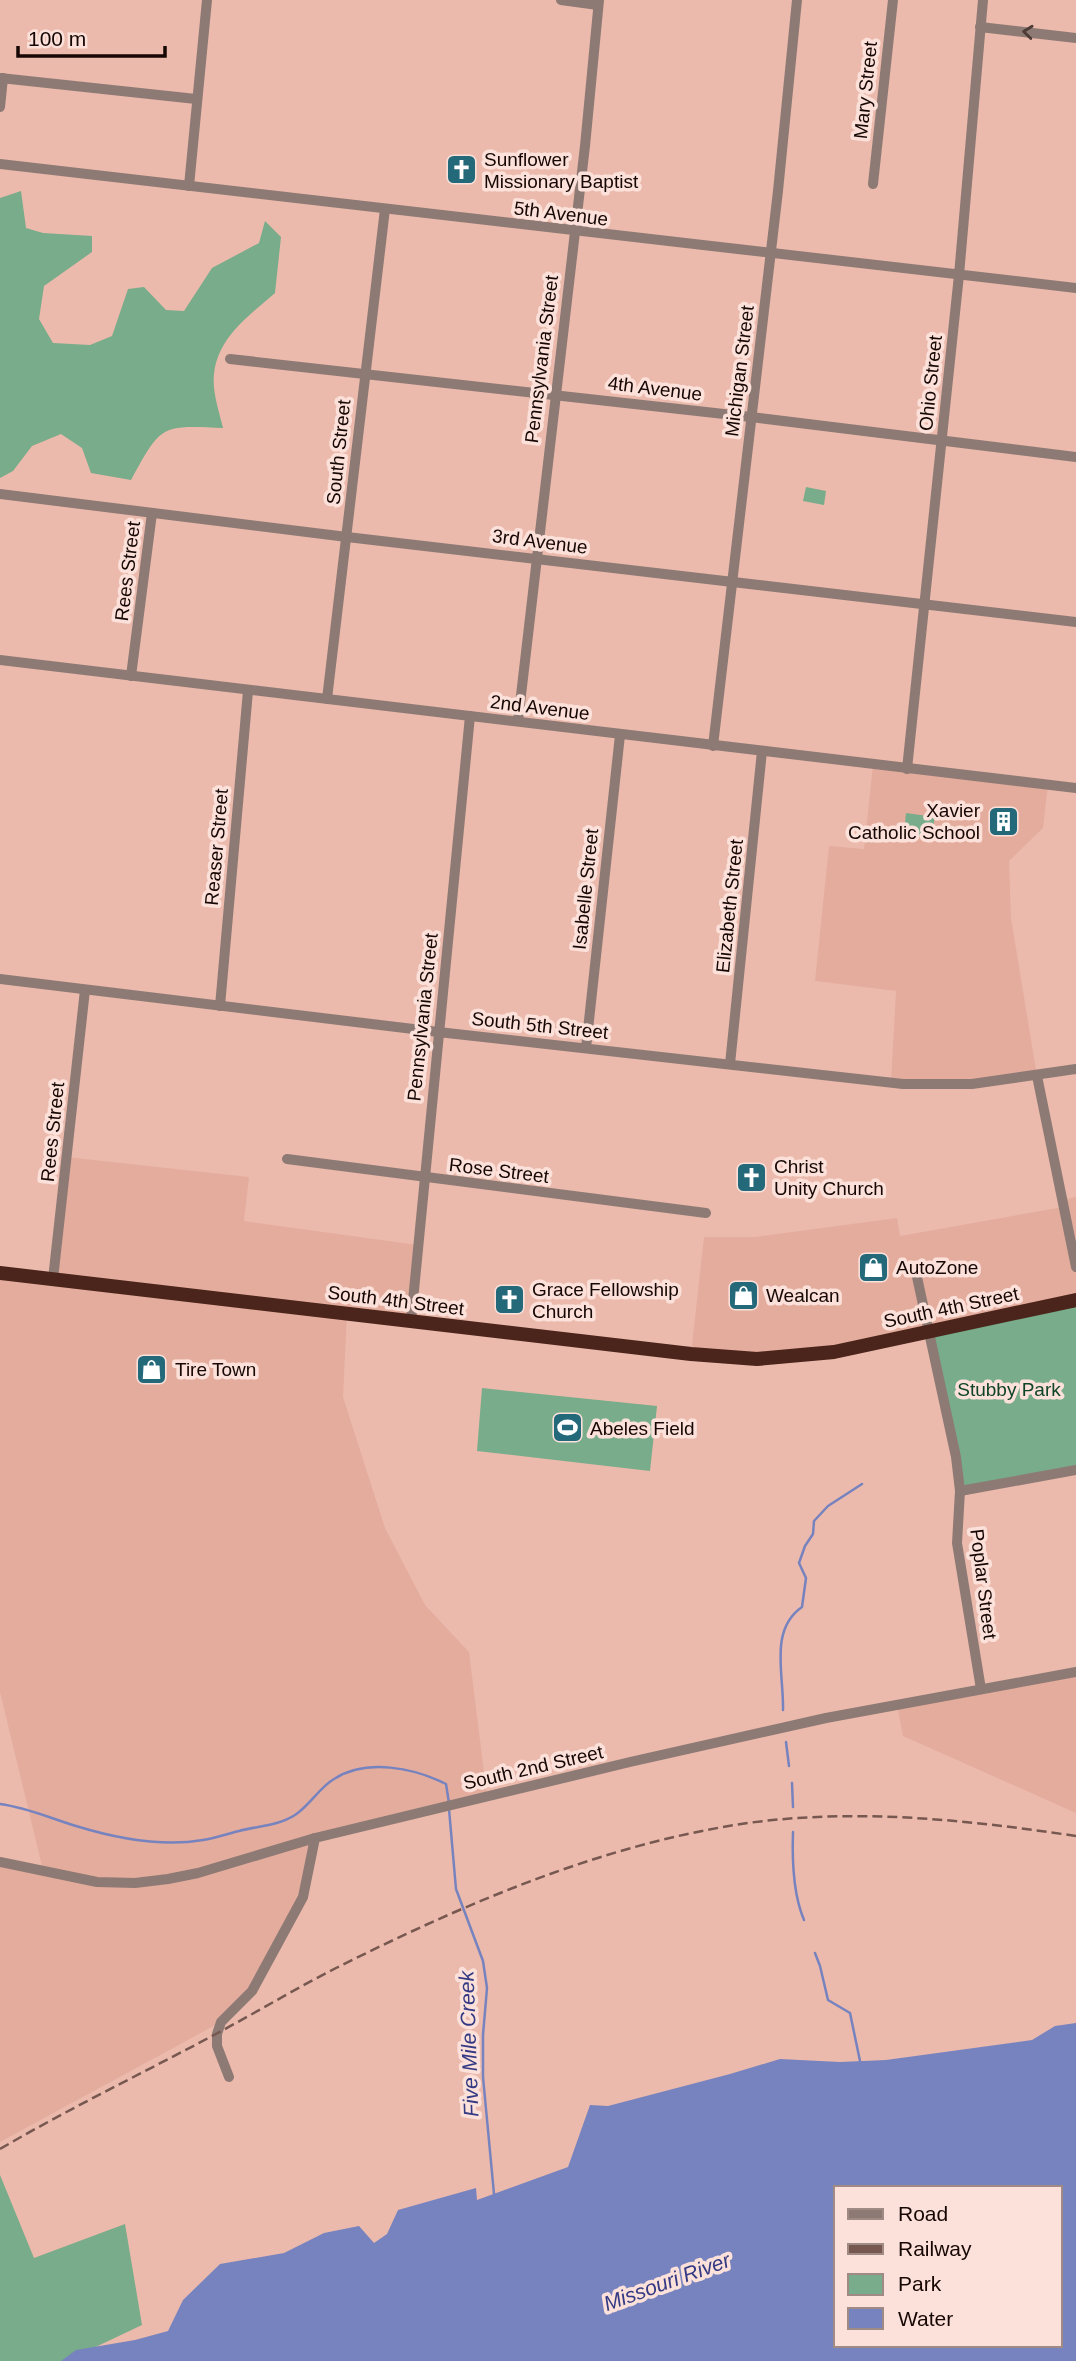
<svg xmlns="http://www.w3.org/2000/svg" width="1076" height="2361" viewBox="0 0 1076 2361" font-family="Arial,sans-serif">
	<style>
		.built { fill: #e4ac9d }
		.green { fill: #78ac8a }
		.water { fill: #7783bf; fill-rule: evenodd }
		.lines { fill: none; stroke-linecap: round; stroke-linejoin: round }
		.stream { stroke: #7783bf; stroke-width: 2.5 }
		.minor { stroke: #8e7a74; stroke-width: 10 }
		.highway { stroke: #4b251b; stroke-width: 14 }
		.rail { stroke: #775850; stroke-width: 2.5; stroke-dasharray: 10 5; stroke-linecap: butt }
		.oneway { stroke: #4d3b36 }
		.labels { text-anchor: middle; stroke-width: 7; stroke-linejoin: round; paint-order: stroke }
		.street-label { font-size: 19px; fill: #170704; stroke: #fbe1da }
		.poi-label { font-size: 19px; fill: #170704; stroke: #fbe1da; text-anchor: start }
		.park-label { font-size: 19px; fill: #104428; stroke: #fbe1da }
		.water-label { font-size: 21px; font-style: italic; fill: #333983; stroke: #fbe1da }
	</style>
	<rect width="100%" height="100%" fill="#ebbaac"/>
	<g class="built">
		<path d="M873,765L1048,785L1043,828L1009,861L1011,918L1037,1076L971,1084L891,1082L896,991L815,981L829,846L864,849Z"/>
		<path d="M66,1157L249,1177L244,1221L418,1245L411,1321L347,1314L343,1397L385,1528L425,1605L469,1652L487,1796L315,1838L303,1897L252,1991L221,2022L0,2142V1862L43,1870L0,1692V1273L53,1278Z"/>
		<path d="M1076,1197V1300L834,1352L691,1354L704,1237H754L897,1218L900,1236L1063,1207L1062,1200Z"/>
		<path d="M1076,1672V1813L903,1736L897,1705Z"/>
	</g>
	<g class="green">
		<path d="M21,191L26,228L43,233L92,236V252L44,286L39,319L53,343L90,345L112,336L128,289L144,287L166,310L184,311L212,268L259,243L265,221L281,237L275,293C249,316 218,337 214,374C212,392 219,411 223,428C160,425 161,425 131,480L91,473L82,448L61,434L32,446L13,471L0,478V198Z"/>
		<path d="M806,487L826,491L824,505L803,501Z"/>
		<path d="M906,813L935,817L931,839L904,834Z"/>
		<path d="M1076,1300V1470L960,1491L930,1333Z"/>
		<path d="M482,1388L657,1406L650,1471L477,1451Z"/>
		<path d="M0,2175L34,2258L125,2224L142,2325L66,2361H0Z"/>
	</g>
	<path class="water" d="M1076,2023V2361H61L76,2350L135,2340L168,2331L183,2300L220,2264L284,2253L324,2233L359,2226L374,2243L387,2234L398,2210L476,2188L477,2200L568,2167L590,2105L608,2106L730,2074L780,2059L840,2062L886,2060L1032,2040L1055,2026ZM836,2188H1060V2345H836Z"/>
	<g class="lines">
		<g class="stream">
			<path d="M783,1710C784,1674 769,1630 802,1607L806,1578L799,1563L805,1546L813,1534L814,1521L828,1506L862,1484"/>
			<path d="M786,1742L789,1766"/>
			<path d="M792,1783L793,1807"/>
			<path d="M0,1804C29,1808 49,1818 76,1826C115,1838 163,1847 203,1840C215,1838 227,1834 239,1831C257,1826 278,1826 295,1815C310,1805 319,1788 334,1779C367,1758 414,1768 446,1784L449,1803"/>
			<path d="M449,1809L456,1889L483,1961L487,1988L483,2035V2077L494,2194"/>
			<path d="M793,1832C792,1860 793,1894 804,1920"/>
			<path d="M815,1953L820,1966L828,2000L850,2013L860,2061"/>
		</g>
		<g class="minor">
			<path d="M561,0L598,5"/>
			<path d="M980,27L1076,38"/>
			<path d="M0,78L196,99"/>
			<path d="M0,107L3,78"/>
			<path d="M0,164L1076,288"/>
			<path d="M873,184L893,0"/>
			<path d="M189,186L207,0"/>
			<path d="M230,359L751,417L1076,457"/>
			<path d="M0,494L347,537L1076,622"/>
			<path d="M0,660L1076,788"/>
			<path d="M131,676L152,513"/>
			<path d="M327,699L385,209"/>
			<path d="M518,721L585,146L599,0"/>
			<path d="M713,746L778,191L797,0"/>
			<path d="M907,769L959,275L983,0"/>
			<path d="M0,979L438,1032L903,1084H972L1076,1069"/>
			<path d="M220,1006L248,691"/>
			<path d="M586,1048L620,735"/>
			<path d="M730,1064L762,751"/>
			<path d="M1037,1076L1076,1267"/>
			<path d="M287,1159L706,1213"/>
			<path d="M917,1277L956,1457L960,1491L957,1543L981,1689"/>
			<path d="M53,1279L85,990"/>
			<path d="M411,1321L470,716"/>
			<path d="M960,1491L1076,1470"/>
			<path d="M0,1862L97,1882L135,1883L168,1879L198,1873L315,1838L630,1762L826,1718L1076,1672"/>
			<path d="M229,2077L217,2046V2034L221,2022L252,1991L303,1897L315,1838"/>
		</g>
		<path class="highway" d="M0,1273L691,1354L757,1359L834,1352L1076,1300"/>
		<path class="rail" d="M0,2149C70,2108 143,2073 214,2035C255,2013 295,1989 336,1968C466,1903 603,1844 748,1823C858,1808 967,1820 1076,1836"/>
	</g>
	<defs><path id="oneway-chevron" d="M-2-3.5L2.5 0L-2 3.5" fill="none" stroke-width="1.6" stroke-linecap="round" stroke-linejoin="round" transform="scale(1.75)"/></defs>
	<use class="oneway" href="#oneway-chevron" transform="translate(1028 32) rotate(-174)"/>
	<defs>
		<symbol id="church-square" viewBox="-11 -11 22 22"><rect x="-9" y="-9" width="18" height="18" rx="4" fill="#246979" stroke="#fbe1da"/><path d="M-1.2-6h2.4v3.5h3.3v2.4h-3.3V6h-2.4V-.1h-3.3v-2.4h3.3Z" fill="#fff"/></symbol>
		<symbol id="building-square" viewBox="-11 -11 22 22"><rect x="-9" y="-9" width="18" height="18" rx="4" fill="#246979" stroke="#fbe1da"/><path d="M-4-6H4V6H1V3H-1V6H-4ZM-2.5-4.3h1.7v1.8h-1.7ZM.8-4.3h1.7v1.8H.8ZM-2.5-1h1.7V.8h-1.7ZM.8-1h1.7V.8H.8Z" fill="#fff"/></symbol>
		<symbol id="shop-square" viewBox="-11 -11 22 22"><rect x="-9" y="-9" width="18" height="18" rx="4" fill="#246979" stroke="#fbe1da"/><path d="M-5-2.5h2.3a2.7 3.5 0 0 1 5.4 0H5L5.5 6h-11ZM-1.5-2.5h3a1.5 2.3 0 0 0-3 0Z" fill="#fff"/></symbol>
		<symbol id="stadium-square" viewBox="-11 -11 22 22"><rect x="-9" y="-9" width="18" height="18" rx="4" fill="#246979" stroke="#fbe1da"/><path d="M0-5a6.5 5 0 1 0 0 10a6.5 5 0 1 0 0-10ZM-3.5-1.8h7v3.6h-7Z" fill="#fff"/></symbol>
	</defs>
	<g fill-rule="evenodd">
		<use href="#church-square" x="444" y="152" width="35" height="35"/>
		<use href="#building-square" x="986" y="804" width="35" height="35"/>
		<use href="#church-square" x="734" y="1160" width="35" height="35"/>
		<use href="#shop-square" x="856" y="1250" width="35" height="35"/>
		<use href="#shop-square" x="726" y="1278" width="35" height="35"/>
		<use href="#church-square" x="492" y="1282" width="35" height="35"/>
		<use href="#shop-square" x="134" y="1352" width="35" height="35"/>
		<use href="#stadium-square" x="550" y="1410" width="35" height="35"/>
	</g>
	<g class="labels">
		<g class="street-label">
			<text transform="translate(865 90) rotate(-84)" y="7">Mary Street</text>
			<text transform="translate(561 213) rotate(7)" y="7">5th Avenue</text>
			<text transform="translate(541 359) rotate(-83)" y="7">Pennsylvania Street</text>
			<text transform="translate(739 371) rotate(-83)" y="7">Michigan Street</text>
			<text transform="translate(930 383) rotate(-84)" y="7">Ohio Street</text>
			<text transform="translate(655 388) rotate(7)" y="7">4th Avenue</text>
			<text transform="translate(338 452) rotate(-84)" y="7">South Street</text>
			<text transform="translate(540 541) rotate(7)" y="7">3rd Avenue</text>
			<text transform="translate(127 571) rotate(-83)" y="7">Rees Street</text>
			<text transform="translate(540 707) rotate(7)" y="7">2nd Avenue</text>
			<text transform="translate(216 847) rotate(-85)" y="7">Reaser Street</text>
			<text transform="translate(585 889) rotate(-84)" y="7">Isabelle Street</text>
			<text transform="translate(729 906) rotate(-84)" y="7">Elizabeth Street</text>
			<text transform="translate(422 1017) rotate(-84)" y="7">Pennsylvania Street</text>
			<text transform="translate(540 1025) rotate(6)" y="7">South 5th Street</text>
			<text transform="translate(52 1132) rotate(-84)" y="7">Rees Street</text>
			<text transform="translate(499 1170) rotate(7)" y="7">Rose Street</text>
			<text transform="translate(396 1300) rotate(7)" y="7">South 4th Street</text>
			<text transform="translate(951 1307) rotate(-12)" y="7">South 4th Street</text>
			<text transform="translate(984 1584) rotate(83)" y="7">Poplar Street</text>
			<text transform="translate(533 1767) rotate(-13)" y="7">South 2nd Street</text>
		</g>
		<g class="poi-label">
			<text x="484" y="166">Sunflower<tspan x="484" dy="22">Missionary Baptist</tspan></text>
			<text x="980" y="817" text-anchor="end">Xavier<tspan x="980" dy="22">Catholic School</tspan></text>
			<text x="774" y="1173">Christ<tspan x="774" dy="22">Unity Church</tspan></text>
			<text x="896" y="1274">AutoZone</text>
			<text x="532" y="1296">Grace Fellowship<tspan x="532" dy="22">Church</tspan></text>
			<text x="766" y="1302">Wealcan</text>
			<text x="175" y="1376">Tire Town</text>
			<text x="590" y="1435">Abeles Field</text>
		</g>
		<g class="park-label">
			<text x="1009" y="1396">Stubby Park</text>
		</g>
		<g class="water-label">
			<text transform="translate(469 2044) rotate(-92)" y="7">Five Mile Creek</text>
			<text transform="translate(667 2282) rotate(-20)" y="7">Missouri River</text>
		</g>
	</g>
	<rect x="834" y="2186" width="228" height="161" fill="#fbe1da" stroke="#a08a84" stroke-width="2"/>
	<rect x="848" y="2209" width="35" height="10" fill="#8e7a74" stroke="#a08a84" stroke-width="2"/>
	<text x="898" y="2221" font-size="21" fill="#170704">Road</text>
	<rect x="848" y="2244" width="35" height="10" fill="#775850" stroke="#a08a84" stroke-width="2"/>
	<text x="898" y="2256" font-size="21" fill="#170704">Railway</text>
	<rect x="848" y="2274" width="35" height="21" fill="#78ac8a" stroke="#a08a84" stroke-width="2"/>
	<text x="898" y="2291" font-size="21" fill="#170704">Park</text>
	<rect x="848" y="2308" width="35" height="21" fill="#7783bf" stroke="#a08a84" stroke-width="2"/>
	<text x="898" y="2326" font-size="21" fill="#170704">Water</text>
	<path d="M18 46v10h147v-10" fill="none" stroke="#170704" stroke-width="3.5"/>
	<text x="28" y="46" font-size="21" fill="#170704" stroke="#fbe1da" stroke-width="5" paint-order="stroke">100 m</text>
</svg>
